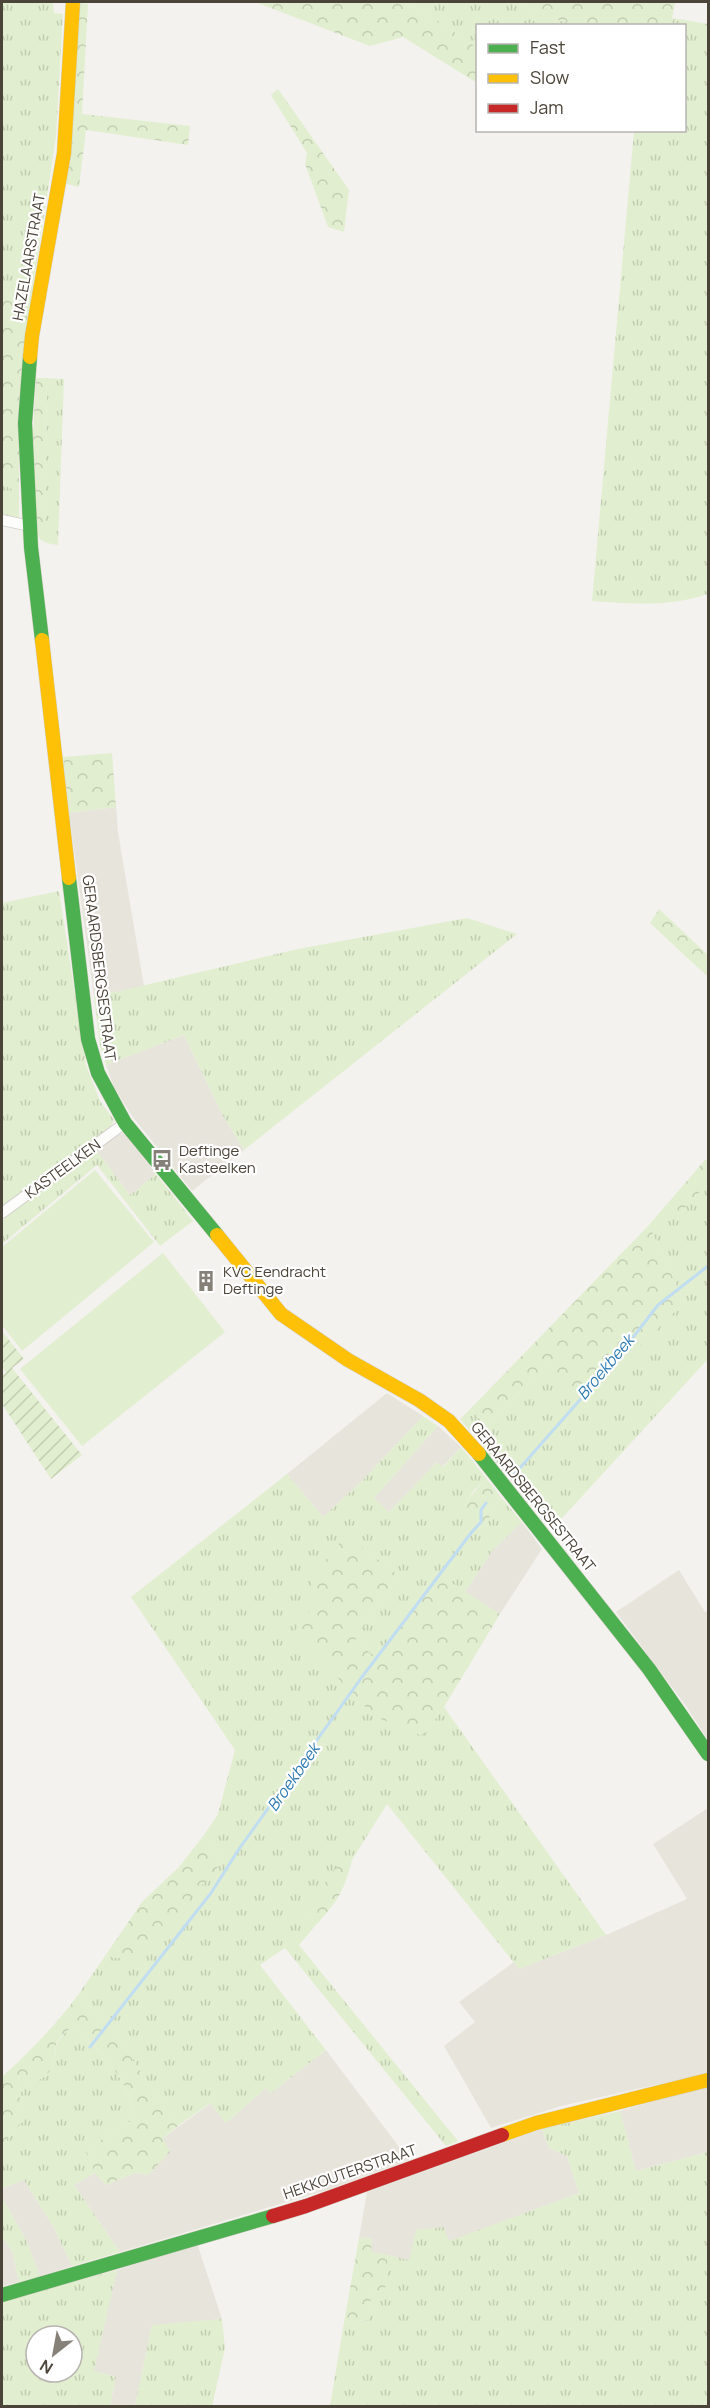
<svg xmlns="http://www.w3.org/2000/svg" width="710" height="2408" viewBox="0 0 710 2408" font-family="Manrope,sans-serif">
	<style>
		.residential { fill: #e7e4dc }
		.grass { fill: url(#grass-tufts); fill-rule: evenodd }
		.forest { fill: url(#forest-crowns) }
		.garden { fill: url(#garden-furrows) }
		.pitch { fill: #e1eecf }
		.lines { fill: none; stroke-linecap: round; stroke-linejoin: round }
		.stream { stroke: #c0ddf1; stroke-width: 3 }
		.street-casing { stroke: #d2d0cb; stroke-width: 12 }
		.fast-casing { stroke: #d3cfc5; stroke-width: 15 }
		.slow-casing { stroke: #d3cfc5; stroke-width: 15 }
		.jam-casing { stroke: #d3cfc5; stroke-width: 15 }
		.street { stroke: #fdfdfc; stroke-width: 10 }
		.fast { stroke: #4caf50; stroke-width: 14 }
		.slow { stroke: #ffc107; stroke-width: 14 }
		.jam { stroke: #c62828; stroke-width: 14 }
		.labels { text-anchor: middle; stroke-width: 4.5; stroke-linejoin: round; paint-order: stroke }
		.street-label { font-size: 15px; fill: #4b4439; stroke: #fff }
		.poi-label { font-size: 15px; fill: #4b4439; stroke: #fff; text-anchor: start }
		.water-label { font-size: 16px; font-style: italic; fill: #2e7ab2; stroke: #fff }
	</style>
	<defs>
		<pattern id="grass-tufts" width="24" height="20" patternUnits="userSpaceOnUse" patternTransform="scale(1.5)"><rect width="24" height="20" fill="#e1eecf"/><path d="M3 7l-1-3M5 7V3M7 7l1-3M15 17l-1-3M17 17v-4M19 17l1-3" fill="none" stroke="#c3cdb2"/></pattern>
		<pattern id="forest-crowns" width="20" height="18" patternUnits="userSpaceOnUse" patternTransform="scale(1.5)"><rect width="20" height="18" fill="#e1eecf"/><path d="M2 6a3 3 0 1 1 6 0M12 15a3 3 0 1 1 6 0" fill="none" stroke="#c3cdb2"/></pattern>
		<pattern id="garden-furrows" width="10" height="10" patternUnits="userSpaceOnUse" patternTransform="scale(1.5)"><rect width="10" height="10" fill="#e1eecf"/><path d="M-1 1l2-2M0 10L10 0M9 11l2-2" fill="none" stroke="#c3cdb2"/></pattern>
	</defs>
	<rect width="100%" height="100%" fill="#f4f2ee"/>
	<g class="residential">
		<path d="M116,807L118,832L144,986L94,997L69,813Z"/>
		<path d="M184,1035L222,1114L244,1150L192,1191L132,1116L114,1087L106,1065Z"/>
		<path d="M125,1133L156,1174L130,1195L96,1150L115,1136Z"/>
		<path d="M387,1393L423,1416L362,1481L323,1517L287,1474Z"/>
		<path d="M438,1426L461,1447L442,1467L437,1462L389,1512L374,1498Z"/>
		<path d="M522,1522L542,1549L500,1614L465,1592L493,1550Z"/>
		<path d="M679,1570L705,1612L708,1611V1740L686,1706L616,1612Z"/>
		<path d="M708,1808V2073L561,2106L491,2128L444,2046L475,2022L459,2002L514,1962L519,1969L606,1935L687,1899L653,1844Z"/>
		<path d="M326,2050L409,2160L327,2190L120,2252L74,2185L95,2173L106,2185L135,2173L148,2175L158,2164L163,2138L211,2103L226,2123L266,2088L271,2093Z"/>
		<path d="M708,2086V2152L636,2171L620,2111Z"/>
		<path d="M542,2129L549,2148L567,2156L579,2193L449,2242L409,2260L370,2252L372,2239L359,2238L367,2192Z"/>
		<path d="M24,2180L54,2228L72,2266L40,2276L27,2242L2,2197V2188Z"/>
		<path d="M2,2237L12,2251L19,2282L2,2286Z"/>
		<path d="M197,2243L222,2319L152,2326L135,2406H110L116,2377L93,2371L117,2270Z"/>
	</g>
	<g class="grass">
		<path d="M2,2H53L54,13L63,14L56,137L31,299L2,292Z"/>
		<path d="M404,2H518L551,18L576,25L478,26L477,48L440,22Z"/>
		<path d="M673,18L708,24V594C670,607 632,604 592,601L634,131L684,130V26L671,25Z"/>
		<path d="M47,378L64,379L58,545C41,543 36,539 35,522L45,523Z"/>
		<path d="M2,481L6,486L19,492V518L2,514Z"/>
		<path d="M59,891L86,1065L100,1101L114,1120L110,1128L102,1134L2,1207V903Z"/>
		<path d="M467,918L517,934L244,1150L222,1114L184,1035L106,1065L100,1046L94,997L298,949Z"/>
		<path d="M96,1150L130,1195L156,1174L193,1221L160,1246L97,1165L2,1244V1223L6,1216Z"/>
		<path d="M708,1183V1359L552,1529L460,1419L470,1409L487,1426L548,1363L578,1407L684,1302L649,1225L667,1204L679,1214Z"/>
		<path d="M423,1416L438,1426L374,1498L389,1512L437,1462L443,1467L461,1447L487,1479L474,1490L465,1506L476,1530L487,1522L500,1496L522,1522L493,1550L465,1592L436,1573L378,1658L354,1642L398,1575L361,1546L316,1602L423,1736L444,1707L606,1935L519,1969L387,1804L352,1860L343,1862L336,1869L304,1918L316,1925L299,1945L458,2141L446,2146L285,1948L260,1965L326,2050L271,2093L266,2088L226,2123L210,2103L178,2126L113,2031L78,1995L105,1956L126,1959L223,1861L204,1835L218,1814L235,1750L131,1597L287,1474L323,1517L362,1481Z"/>
		<path d="M72,2027C97,2044 134,2086 134,2119L85,2150L95,2173L74,2185L120,2252L72,2266L54,2228L24,2180L2,2188V2144L28,2116L23,2109L19,2095C28,2080 42,2082 49,2072C63,2051 45,2048 72,2027Z"/>
		<path d="M620,2111L636,2171L708,2152V2406H330L344,2322L368,2320L372,2291L385,2292L388,2255L409,2260L416,2230L444,2227L449,2241L579,2193L567,2156L549,2148L542,2129Z"/>
		<path d="M2,2197L27,2242L40,2276L19,2282L12,2251L2,2237Z"/>
		<path d="M117,2270L94,2371L116,2377L110,2406H2V2301ZM36,2336H72V2372H36Z"/>
		<path d="M222,2319L225,2348L212,2406H135L152,2325Z"/>
	</g>
	<g class="forest">
		<path d="M255,2H404L440,22L477,48V83L403,37L370,46Z"/>
		<path d="M518,2H668L675,3L671,25H576L551,18Z"/>
		<path d="M79,3L88,4L82,114L190,126L188,145L86,130L79,187L66,184Z"/>
		<path d="M278,89L349,190L344,232L328,227L305,164L307,153L271,95Z"/>
		<path d="M2,292L31,299L19,404V492L6,486L2,481Z"/>
		<path d="M36,378H47L45,524L35,522L32,450Z"/>
		<path d="M112,753L116,807L69,813L63,757Z"/>
		<path d="M659,909L708,955V977L650,923Z"/>
		<path d="M705,1160H708V1183L679,1214L667,1204Z"/>
		<path d="M649,1225L684,1302L578,1408L548,1363L487,1426L470,1409Z"/>
		<path d="M487,1479L500,1496L487,1522L476,1530C445,1526 474,1489 487,1479Z"/>
		<path d="M342,1540L361,1546L398,1575L354,1642L378,1658L436,1573L500,1614L444,1707L423,1736L374,1716L294,1632L316,1602L311,1578Z"/>
		<path d="M204,1835L223,1861L141,1954L126,1959L105,1956L142,1902L179,1867Z"/>
		<path d="M352,1860C344,1891 338,1901 316,1925L304,1918C310,1906 332,1868 343,1862C344,1861 351,1860 352,1860Z"/>
		<path d="M78,1995L113,2031L178,2126L163,2138L170,2152L148,2175L135,2173L106,2185L95,2173L85,2150L134,2119C135,2087 97,2044 72,2027C44,2047 63,2051 49,2072C42,2082 28,2080 19,2095L23,2109L29,2115L2,2144V2077C29,2052 56,2025 78,1995Z"/>
		<path d="M359,2238L372,2239L371,2252L388,2255L385,2292L372,2291L368,2320L344,2322Z"/>
	</g>
	<path class="garden" d="M2,1331L24,1359L12,1368L82,1455L51,1479L2,1404V1376L6,1373L2,1366Z"/>
	<g class="pitch">
		<path d="M95,1170L154,1242L22,1351L2,1325V1247Z"/>
		<path d="M163,1253L225,1332L82,1446L20,1369Z"/>
	</g>
	<g class="lines">
		<g class="stream">
			<path d="M511,1478L617,1358L658,1305L708,1266"/>
			<path d="M90,2047L211,1893L239,1849L362,1677L471,1533L481,1522V1510L486,1503"/>
		</g>
		<defs>
			<g id="street">
				<path d="M2,520L30,526"/>
				<path d="M2,1213L125,1123"/>
			</g>
			<g id="fast">
				<path d="M30,357L25,423L31,547L42,640"/>
				<path d="M69,878L88,1039L98,1073L125,1123L217,1235"/>
				<path d="M479,1454L649,1669L708,1754"/>
				<path d="M2,2295L273,2216"/>
			</g>
			<g id="slow">
				<path d="M30,357L32,336L64,153L73,2"/>
				<path d="M42,640L69,878"/>
				<path d="M217,1235L281,1314L348,1360L419,1400L449,1421L479,1454"/>
				<path d="M502,2135L536,2123L708,2080"/>
			</g>
			<path id="jam" d="M273,2216L306,2206L502,2135"/>
		</defs>
		<use href="#street" class="street-casing"/>
		<use href="#fast" class="fast-casing"/>
		<use href="#slow" class="slow-casing"/>
		<use href="#jam" class="jam-casing"/>
		<use href="#street" class="street"/>
		<use href="#fast" class="fast"/>
		<use href="#slow" class="slow"/>
		<use href="#jam" class="jam"/>
	</g>
	<defs>
		<symbol id="bus-bare" viewBox="-9 -9 18 18"><path d="M-5-6H5V4H4V6H2V4H-2V6H-4V4H-5ZM-3.5-4V0h7V-4ZM-3.5 1.2v1.5H-2V1.2ZM2 1.2v1.5H3.5V1.2Z" fill="#868178" stroke="#fff" stroke-width="2.5" paint-order="stroke"/></symbol>
		<symbol id="building-bare" viewBox="-9 -9 18 18"><path d="M-4-6H4V6H1V3H-1V6H-4ZM-2.5-4.3h1.7v1.8h-1.7ZM.8-4.3h1.7v1.8H.8ZM-2.5-1h1.7V.8h-1.7ZM.8-1h1.7V.8H.8Z" fill="#868178" stroke="#fff" stroke-width="2.5" paint-order="stroke"/></symbol>
	</defs>
	<g fill-rule="evenodd">
		<use href="#bus-bare" x="147" y="1145" width="30" height="30"/>
		<use href="#building-bare" x="191" y="1266" width="30" height="30"/>
	</g>
	<g class="labels">
		<g class="street-label">
			<text transform="translate(29 257) rotate(-80)" y="5">HAZELAARSTRAAT</text>
			<text transform="translate(99 968) rotate(83)" y="5">GERAARDSBERGSESTRAAT</text>
			<text transform="translate(63 1169) rotate(-36)" y="5">KASTEELKEN</text>
			<text transform="translate(533 1497) rotate(51)" y="5">GERAARDSBERGSESTRAAT</text>
			<text transform="translate(350 2172) rotate(-19)" y="5">HEKKOUTERSTRAAT</text>
		</g>
		<g class="poi-label">
			<text x="179" y="1156">Deftinge<tspan x="179" dy="17">Kasteelken</tspan></text>
			<text x="223" y="1277">KVC Eendracht<tspan x="223" dy="17">Deftinge</tspan></text>
		</g>
		<g class="water-label">
			<text transform="translate(605 1367) rotate(-50)" y="6">Broekbeek</text>
			<text transform="translate(293 1777) rotate(-55)" y="6">Broekbeek</text>
		</g>
	</g>
	<rect width="710" height="2408" fill="none" stroke="#4b4439" stroke-width="6"/>
	<rect x="476" y="24" width="210" height="108" fill="#ffffff" stroke="#b7b4b0" stroke-width="1.5"/>
	<rect x="488" y="44" width="30" height="9" fill="#4caf50" stroke="#b7b4b0" stroke-width="1.5"/>
	<text x="530" y="54" font-size="18" fill="#4b4439">Fast</text>
	<rect x="488" y="74" width="30" height="9" fill="#ffc107" stroke="#b7b4b0" stroke-width="1.5"/>
	<text x="530" y="84" font-size="18" fill="#4b4439">Slow</text>
	<rect x="488" y="104" width="30" height="9" fill="#c62828" stroke="#b7b4b0" stroke-width="1.5"/>
	<text x="530" y="114" font-size="18" fill="#4b4439">Jam</text>
	<g transform="translate(54 2354) rotate(211)"><circle r="28" fill="#ffffff" stroke="#b7b4b0" stroke-width="1.5"/>
	<path d="M0-4.5L10 22L0 15L-10 22Z" fill="#868178"/>
	<text y="-9" font-size="16" font-weight="bold" text-anchor="middle" fill="#4b4439">N</text>
	</g>
</svg>
